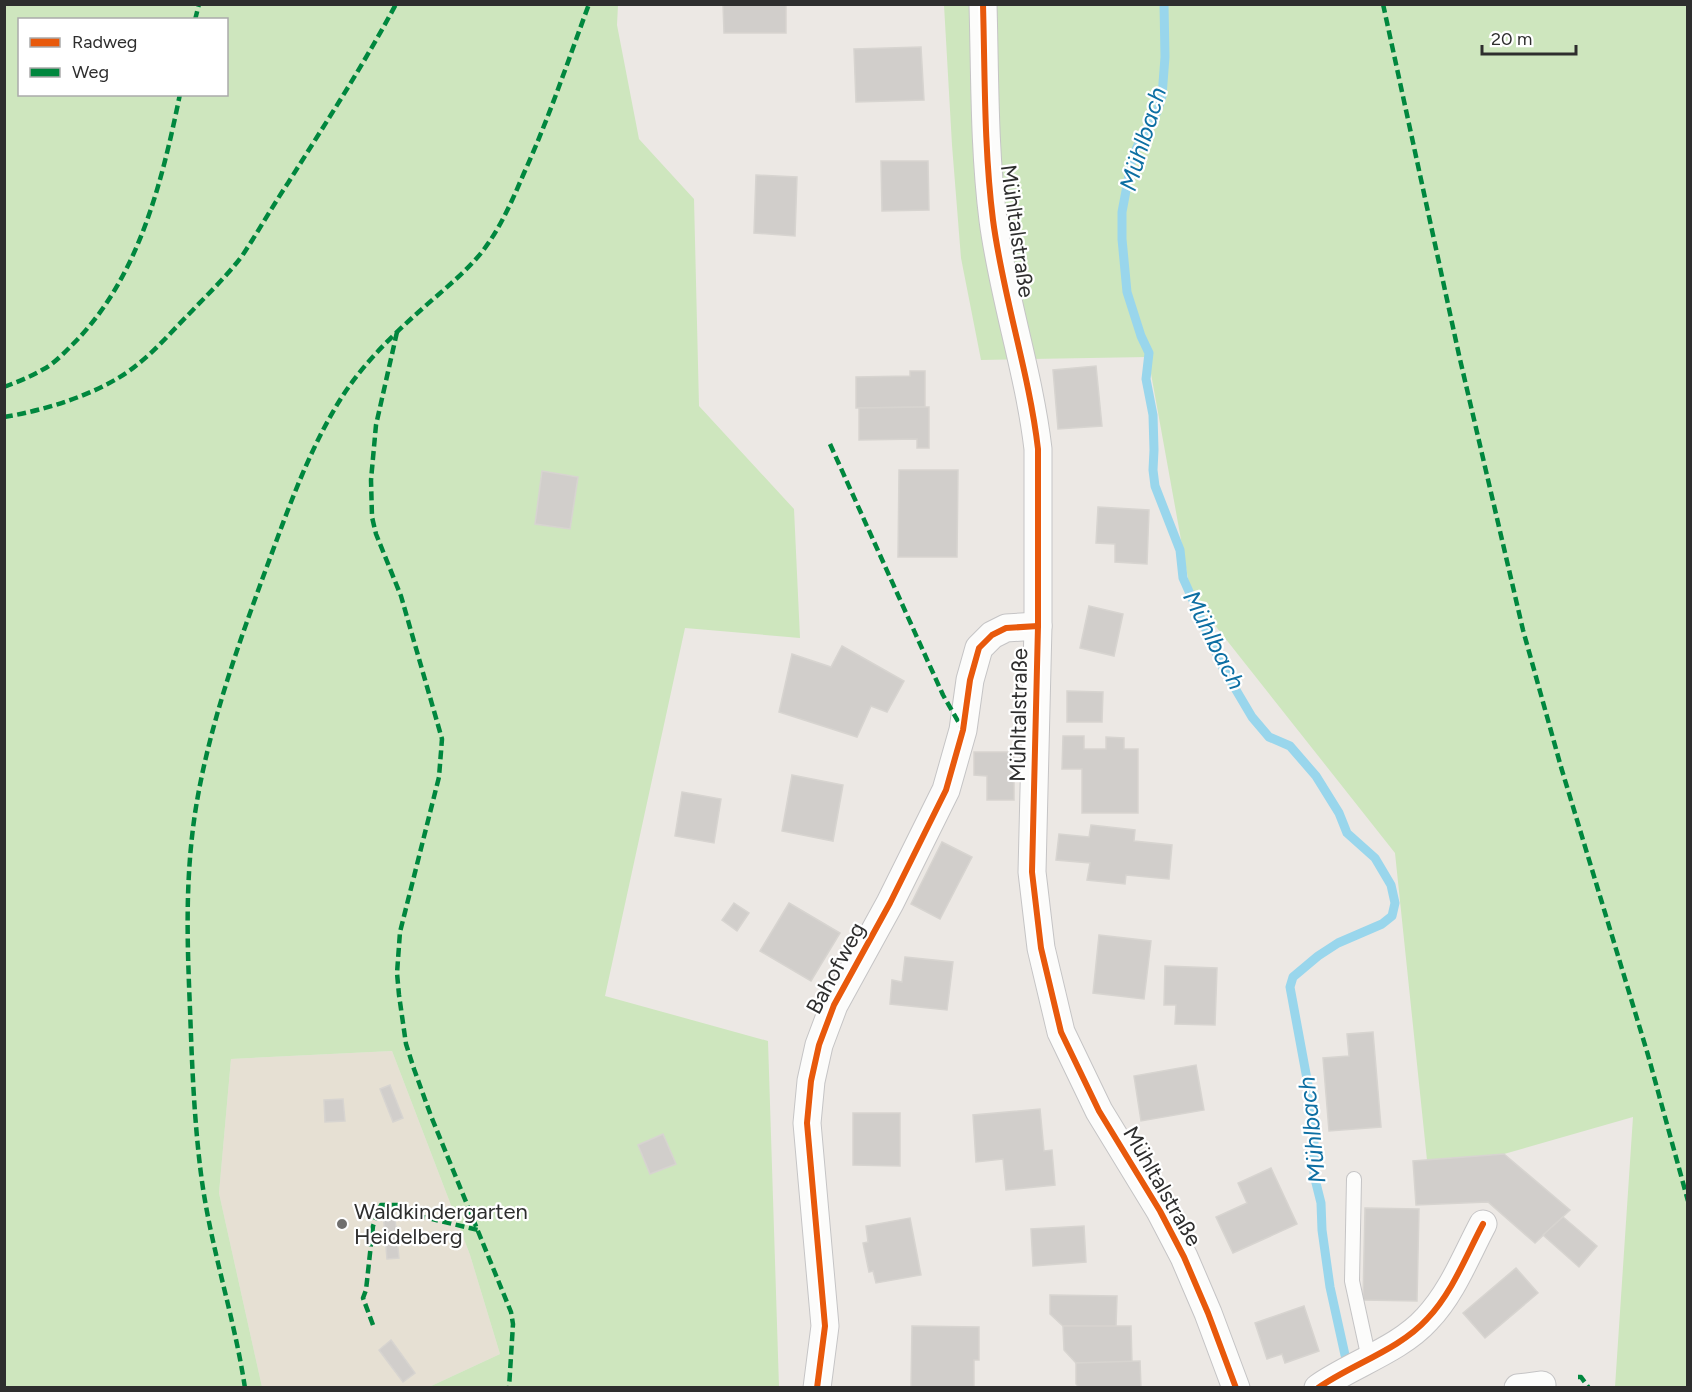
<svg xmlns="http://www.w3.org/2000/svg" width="1692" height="1392" viewBox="0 0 1692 1392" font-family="Figtree,sans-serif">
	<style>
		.education { fill: #e6e0d3 }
		.green { fill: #cee6be; fill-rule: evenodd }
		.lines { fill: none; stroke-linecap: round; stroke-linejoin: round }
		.stream { stroke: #99d6ec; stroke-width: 9 }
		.building { fill: #d1cecb; stroke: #d7d4d0; stroke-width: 1.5 }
		.service-casing { stroke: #c5c4c5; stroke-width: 16 }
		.minor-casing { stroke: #c5c4c5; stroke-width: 29 }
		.service { stroke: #fcfcfb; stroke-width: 14 }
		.minor { stroke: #fcfcfb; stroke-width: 27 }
		.quiet { stroke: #00873e; stroke-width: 4.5; stroke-dasharray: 9 4.5; stroke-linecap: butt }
		.cycleway-casing { stroke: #fff; stroke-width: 10 }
		.cycleway { stroke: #e8590c; stroke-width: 6 }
		.poi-dot { fill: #706f6e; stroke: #fff; stroke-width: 2 }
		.labels { text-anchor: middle; stroke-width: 4.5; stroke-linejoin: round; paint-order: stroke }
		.street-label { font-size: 22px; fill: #2e2e2e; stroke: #fff }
		.poi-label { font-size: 22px; fill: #2e2e2e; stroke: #fff; text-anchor: start }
		.water-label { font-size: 24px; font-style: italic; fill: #0d6fa3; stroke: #fff }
	</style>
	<rect width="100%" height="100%" fill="#ece8e4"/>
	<path class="education" d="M392,1051L470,1255L500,1354L429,1387H262L219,1193L231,1059Z"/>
	<g class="green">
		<path d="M5,5H618L617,25L639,139L694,199L699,406L794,509L800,638L685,628L605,996L768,1041L779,1387H429L500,1354L470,1255L392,1051L231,1059L219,1193L262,1387L5,1388ZM20,20H226V94H20Z"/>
		<path d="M944,5H1687V1387H1615L1633,1117L1504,1154L1427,1160L1395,853L1191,595L1148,357L981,360L961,258L952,145Z"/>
	</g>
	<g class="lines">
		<path class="stream" d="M1164,4L1165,57L1162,96L1157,112L1140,140L1132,159L1122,212V239L1127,292L1141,336L1149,353L1146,379L1153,415L1154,450L1153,470L1155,486L1180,550L1183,578L1223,668L1252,717L1269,737L1290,746L1316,776L1339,813L1347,833L1375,858L1391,885L1395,903L1392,916L1382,924L1338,943L1318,956L1293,977L1290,987L1314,1117V1175L1321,1203L1322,1230L1330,1287L1345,1355"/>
	</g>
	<g class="building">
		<path d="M723,4H786V33H724Z"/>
		<path d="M921,47L924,100L856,102L854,49Z"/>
		<path d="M881,161H928L929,210L882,211Z"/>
		<path d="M756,175L797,177L795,236L754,233Z"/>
		<path d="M1096,366L1102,426L1058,429L1053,370Z"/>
		<path d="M910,371H925V407L856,408V377L910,376Z"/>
		<path d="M925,407H929V448H917V439L859,440V408Z"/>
		<path d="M899,470H958L957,557H898Z"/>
		<path d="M542,471L578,477L570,529L535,524Z"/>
		<path d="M1098,507L1149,510L1147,564L1115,562V544L1096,543Z"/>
		<path d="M1089,606L1123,614L1114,656L1080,648Z"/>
		<path d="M842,646L904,681L887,712L871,706L857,737L779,712L792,654L831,667Z"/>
		<path d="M1067,691L1103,692L1102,722H1067Z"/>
		<path d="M1063,736H1084V749H1106V737L1124,738V749H1138V813H1082V769H1062Z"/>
		<path d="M974,752H1014V800H987V776L974,775Z"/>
		<path d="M792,775L843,785L833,841L782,831Z"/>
		<path d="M682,792L721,799L714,843L675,836Z"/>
		<path d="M1091,825L1135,830L1134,841L1172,845L1169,879L1126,875L1125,884L1087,880L1090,863L1056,860L1059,834L1089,837Z"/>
		<path d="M942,842L972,857L940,919L911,904Z"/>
		<path d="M734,903L749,913L737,931L722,920Z"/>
		<path d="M789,903L840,933L811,981L760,951Z"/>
		<path d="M1099,935L1151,941L1144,999L1093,993Z"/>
		<path d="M905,957L953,962L947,1010L890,1004L892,980L902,982Z"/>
		<path d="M1165,966L1217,968L1215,1025L1175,1024L1176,1005H1164Z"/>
		<path d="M1373,1032L1381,1127L1329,1131L1323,1058L1349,1056L1347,1034Z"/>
		<path d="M1196,1065L1204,1110L1141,1121L1134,1076Z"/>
		<path d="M390,1085L403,1118L393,1122L380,1089Z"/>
		<path d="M343,1099L345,1121L325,1122L324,1100Z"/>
		<path d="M1040,1109L1044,1151L1052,1150L1055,1185L1006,1190L1003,1159L976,1162L973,1115Z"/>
		<path d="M853,1113H900V1166L853,1165Z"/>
		<path d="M663,1134L676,1164L650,1174L638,1145Z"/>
		<path d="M1504,1154L1570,1210L1535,1243L1488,1202L1416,1205L1413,1161Z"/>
		<path d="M1271,1168L1297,1224L1233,1253L1216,1217L1247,1203L1238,1183Z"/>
		<path d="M1365,1208L1419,1209L1417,1301L1363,1300Z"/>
		<path d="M394,1209L399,1258L387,1259L383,1210Z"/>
		<path d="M1563,1217L1597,1246L1579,1267L1543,1235Z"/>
		<path d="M910,1218L921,1275L876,1283L873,1271L869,1272L863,1243L868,1242L866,1226Z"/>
		<path d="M1084,1226L1086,1262L1033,1266L1031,1229Z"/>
		<path d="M1516,1268L1538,1293L1485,1338L1463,1313Z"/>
		<path d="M1050,1295L1117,1296L1116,1327L1063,1326L1050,1314Z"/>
		<path d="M1304,1306L1319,1351L1285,1363L1282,1354L1267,1359L1255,1323Z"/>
		<path d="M912,1326L979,1327V1360H974V1388H911Z"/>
		<path d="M1063,1326H1131L1132,1362L1076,1363L1064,1350Z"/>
		<path d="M391,1340L415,1373L403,1382L379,1350Z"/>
		<path d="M1140,1361L1141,1388H1080L1076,1384V1363Z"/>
	</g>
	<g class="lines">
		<defs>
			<path id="service" d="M1354,1179L1352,1281L1369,1359"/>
			<g id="minor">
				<path d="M983,4C985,76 984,149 993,220C1003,297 1029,372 1038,449V626L1032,872L1041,948L1061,1032L1099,1111L1160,1211L1184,1257L1208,1313L1236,1388"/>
				<path d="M817,1388L825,1326L807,1123L811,1081L819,1045L834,1005L890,903L946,790L963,730L970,680L979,648L992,635L1006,628L1038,626"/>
				<path d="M1318,1388C1352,1364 1399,1350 1427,1319C1452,1293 1466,1256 1483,1224"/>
				<path d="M1518,1388L1542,1385"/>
			</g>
		</defs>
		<use href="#service" class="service-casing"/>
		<use href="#minor" class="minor-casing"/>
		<use href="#service" class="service"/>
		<use href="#minor" class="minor"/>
		<g class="quiet">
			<path d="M1383,4L1459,355L1523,630L1561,767L1648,1055L1688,1201"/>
			<path d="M195,20L199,4"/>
			<path d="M397,332L376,425L371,480L372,517L376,534L401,596L442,739L439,777L400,932L397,973L399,995L406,1044L414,1069L431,1116L511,1312L513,1324L509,1388"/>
			<path d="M4,387C17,382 30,377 42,370C54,364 64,353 73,344C139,278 162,182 180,94"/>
			<path d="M4,417C47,410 105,392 138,364C157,349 173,330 190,313C208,294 226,277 242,256C258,232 272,207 288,183C325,124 363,66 396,4"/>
			<path d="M830,444L943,695L963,730"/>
			<path d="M373,1325L363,1298L366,1290L373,1226L381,1205H397L415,1215L478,1230"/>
			<path d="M1578,1377H1581L1589,1388"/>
			<path d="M245,1388C234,1315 210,1246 201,1174C194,1119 192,1064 190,1009C187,939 185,876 196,807C209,727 238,645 266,569C286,515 305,460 334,410C356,371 388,339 422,309C443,290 464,274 482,252C501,227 512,201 524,173C549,118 568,61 589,4"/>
		</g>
		<defs>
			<g id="cycleway">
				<path d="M983,4C985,76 984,149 993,220C1003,297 1029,372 1038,449V626L1032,872L1041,948L1061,1032L1099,1111L1160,1211L1184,1257L1208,1313L1236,1388"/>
				<path d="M817,1388L825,1326L807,1123L811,1081L819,1045L834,1005L890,903L946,790L963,730L970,680L979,648L992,635L1006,628L1038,626"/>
				<path d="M1318,1388C1352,1364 1399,1350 1427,1319C1452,1293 1466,1256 1483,1224"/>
			</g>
		</defs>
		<use href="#cycleway" class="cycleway-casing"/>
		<use href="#cycleway" class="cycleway"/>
	</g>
	<circle class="poi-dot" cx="342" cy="1224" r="6"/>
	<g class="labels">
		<g class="street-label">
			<text transform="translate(1018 231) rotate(82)" y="8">Mühltalstraße</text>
			<text transform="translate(1018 715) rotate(-89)" y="8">Mühltalstraße</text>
			<text transform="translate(835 968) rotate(-62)" y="8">Bahofweg</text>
			<text transform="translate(1163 1186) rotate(60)" y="8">Mühltalstraße</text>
		</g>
		<g class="poi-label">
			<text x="354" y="1219">Waldkindergarten<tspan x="354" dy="25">Heidelberg</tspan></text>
		</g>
		<g class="water-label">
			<text transform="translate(1143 139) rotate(-73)" y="8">Mühlbach</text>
			<text transform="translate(1214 640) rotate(63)" y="8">Mühlbach</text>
			<text transform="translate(1312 1130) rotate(-96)" y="8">Mühlbach</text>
		</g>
	</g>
	<rect width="1692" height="1392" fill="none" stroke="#2e2e2e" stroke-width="12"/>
	<rect x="18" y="18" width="210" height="78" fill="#ffffff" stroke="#ababab" stroke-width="1.5"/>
	<rect x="30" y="38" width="30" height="9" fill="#e8590c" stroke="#ababab" stroke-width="1.5"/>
	<text x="72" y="48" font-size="18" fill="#2e2e2e">Radweg</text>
	<rect x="30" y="68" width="30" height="9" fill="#00873e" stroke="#ababab" stroke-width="1.5"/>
	<text x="72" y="78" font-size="18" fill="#2e2e2e">Weg</text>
	<path d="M1482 45v9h94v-9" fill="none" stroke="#2e2e2e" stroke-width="3"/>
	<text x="1491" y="45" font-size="18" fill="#2e2e2e" stroke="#ffffff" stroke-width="4.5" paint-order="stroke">20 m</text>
</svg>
